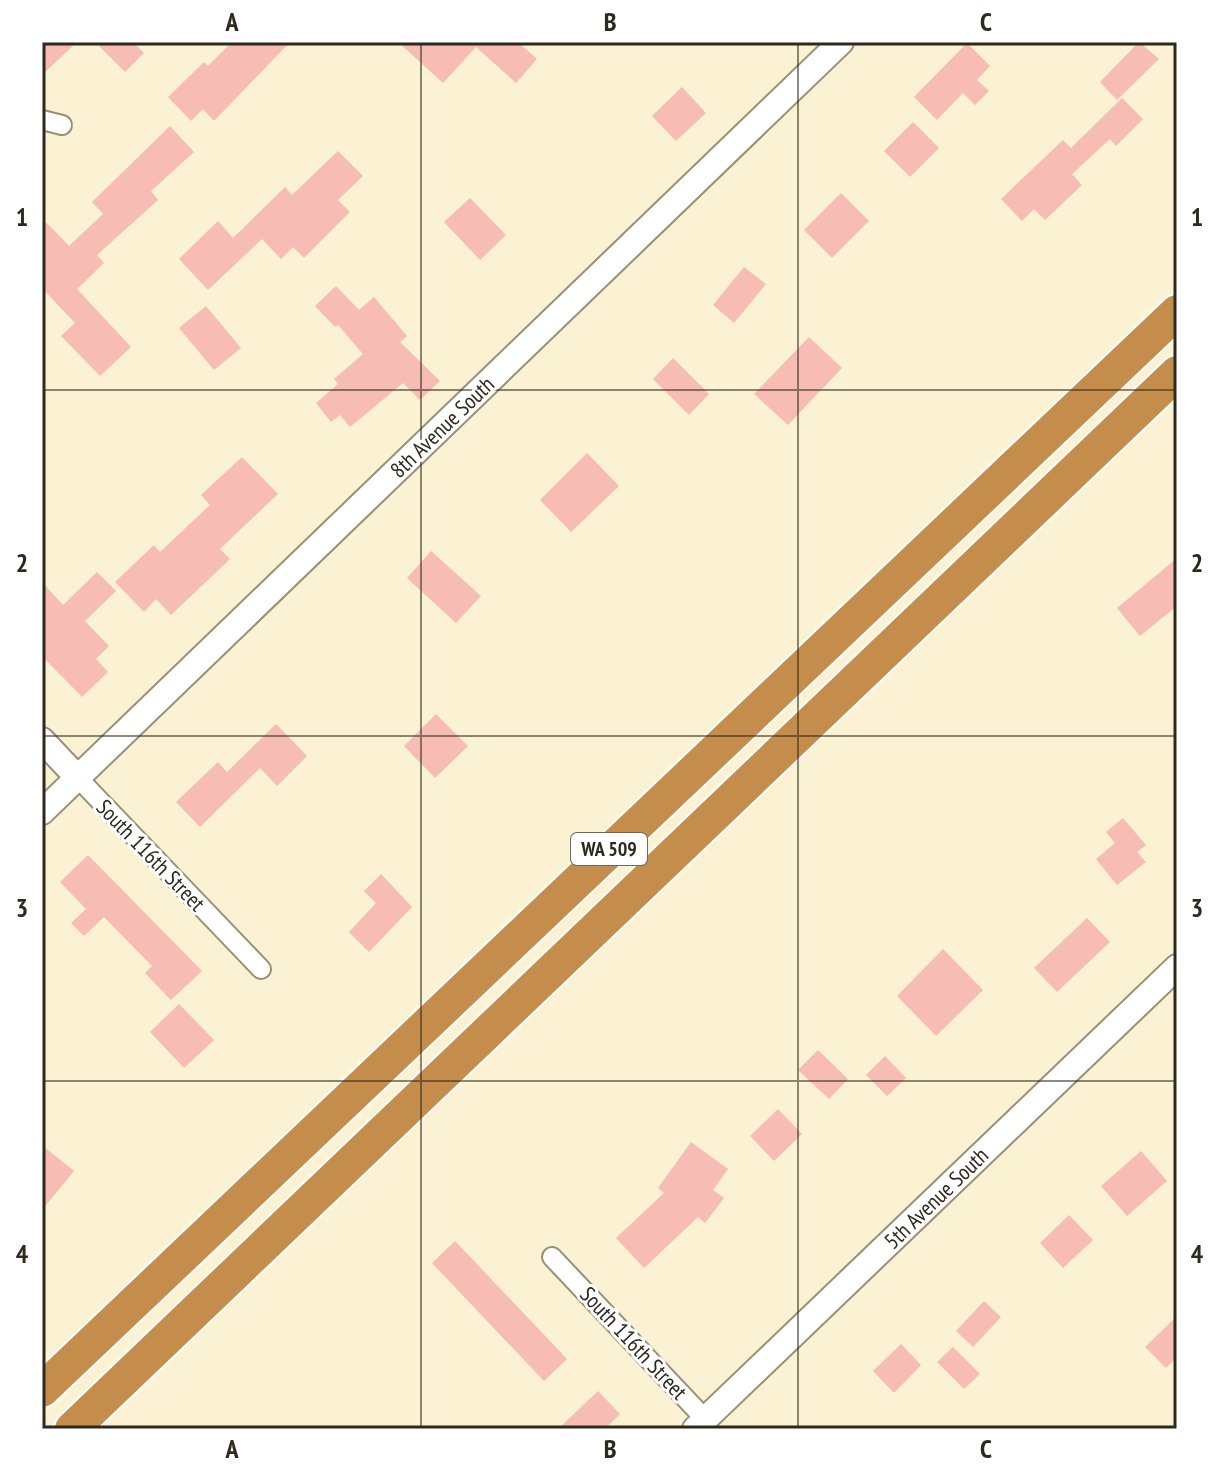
<svg xmlns="http://www.w3.org/2000/svg" width="1219" height="1471" font-family="'PT Sans Narrow',sans-serif">
	<style>
		.building { fill: #f7bdb4 }
		.lines { fill: none; stroke-linecap: round; stroke-linejoin: round }
		.minor-casing { stroke: #988f74; stroke-width: 22 }
		.tertiary-casing { stroke: #988f74; stroke-width: 28 }
		.motorway-casing { stroke: #fff; stroke-width: 38 }
		.minor { stroke: #fff; stroke-width: 18 }
		.tertiary { stroke: #fff; stroke-width: 24 }
		.motorway { stroke: #c58d4b; stroke-width: 34 }
		.grid { fill: none; stroke: #2d291e; stroke-width: 2; stroke-opacity: 0.55 }
		.labels { text-anchor: middle; dominant-baseline: central; stroke-width: 6; stroke-linejoin: round; paint-order: stroke }
		.shield { fill: #fff; stroke: #6c6962; stroke-width: 2 }
		.shield-label { font-size: 20px; font-weight: bold; fill: #2d291e }
		.street-label { font-size: 22px; fill: #2d291e; stroke: #fff }
		.neatline { fill: none; stroke: #2d291e; stroke-width: 3 }
		.grid-label { font-size: 26px; text-anchor: middle; font-weight: bold; fill: #2d291e }
	</style>
	<rect width="100%" height="100%" fill="#fbf1d3"/>
	<!-- building -->
	<g class="building">
		<polygon points="42,42 77,42 42,75"/>
		<polygon points="95,42 133,42 144,53 125,72"/>
		<polygon points="232,42 290,42 214,121 203,109 191,121 168,97 204,62 208,66"/>
		<polygon points="398,42 518,42 537,59 516,83 476,47 443,83"/>
		<polygon points="1139,42 1159,59 1117,100 1100,82"/>
		<polygon points="967,43 990,66 977,80 989,91 975,105 963,93 937,120 914,97"/>
		<polygon points="682,87 706,113 676,141 652,116"/>
		<polygon points="1122,98 1143,119 1116,146 1110,139 1072,174 1082,185 1045,220 1034,209 1022,221 1001,199 1063,140 1071,148"/>
		<polygon points="913,122 939,148 910,177 884,151"/>
		<polygon points="170,126 194,152 151,191 158,200 97,255 104,263 77,289 131,347 100,376 61,336 75,323 42,288 42,218 69,246 103,214 92,202"/>
		<polygon points="338,151 363,176 338,200 350,212 304,258 293,247 281,259 262,239 208,290 179,259 218,221 233,238 285,187 292,195"/>
		<polygon points="841,193 869,221 832,258 804,230"/>
		<polygon points="470,198 506,235 480,260 444,222"/>
		<polygon points="744,267 766,284 734,323 713,305"/>
		<polygon points="336,286 359,310 374,297 407,336 400,342 440,381 420,400 403,383 350,427 340,415 331,422 316,403 338,384 334,379 363,354 338,325 335,327 315,306"/>
		<polygon points="206,306 241,348 214,370 179,328"/>
		<polygon points="809,337 842,368 788,425 754,394"/>
		<polygon points="673,358 709,394 689,415 653,379"/>
		<polygon points="587,453 619,486 571,532 540,500"/>
		<polygon points="242,457 278,494 220,549 230,559 171,615 156,599 144,612 115,582 154,545 160,552 210,505 201,495"/>
		<polygon points="431,551 481,596 456,623 407,578"/>
		<polygon points="1177,558 1177,606 1140,636 1117,608"/>
		<polygon points="97,572 116,591 85,621 109,646 96,659 108,672 82,697 42,656 42,582 63,605"/>
		<polygon points="436,714 468,746 435,778 404,746"/>
		<polygon points="276,724 307,756 277,786 260,768 200,827 176,802 218,762 227,772"/>
		<polygon points="1123,818 1146,845 1137,852 1146,862 1117,885 1096,859 1115,843 1106,832"/>
		<polygon points="88,855 202,971 171,1000 145,973 152,966 104,917 84,936 71,923 86,909 60,882"/>
		<polygon points="381,874 412,907 369,952 349,932 376,903 364,891"/>
		<polygon points="1087,918 1110,942 1057,992 1034,968"/>
		<polygon points="943,949 983,990 936,1036 897,996"/>
		<polygon points="179,1004 214,1040 184,1068 150,1032"/>
		<polygon points="818,1050 848,1079 829,1099 798,1070"/>
		<polygon points="885,1056 906,1078 887,1096 866,1075"/>
		<polygon points="778,1109 802,1134 774,1161 750,1136"/>
		<polygon points="691,1142 728,1169 713,1190 724,1198 705,1223 698,1217 644,1268 616,1238 664,1193 658,1188"/>
		<polygon points="42,1145 74,1171 42,1210"/>
		<polygon points="1141,1151 1167,1181 1127,1216 1101,1186"/>
		<polygon points="1069,1215 1093,1240 1063,1268 1040,1243"/>
		<polygon points="455,1241 567,1359 544,1381 432,1263"/>
		<polygon points="984,1301 1001,1317 973,1347 956,1331"/>
		<polygon points="1177,1316 1177,1357 1166,1368 1145,1347"/>
		<polygon points="901,1344 921,1365 894,1393 873,1371"/>
		<polygon points="953,1347 980,1374 964,1389 937,1362"/>
		<polygon points="598,1391 620,1414 605,1429 558,1429"/>
	</g>
	<g class="lines">
		<!-- minor casing -->
		<g class="minor-casing">
			<g id="minor">
				<polyline points="42,120 62,125"/>
				<polyline points="78,778 261,969"/>
				<polyline points="552,1257 705,1419"/>
			</g>
		</g>
		<!-- tertiary casing -->
		<g class="tertiary-casing">
			<g id="tertiary">
				<polyline points="42,740 78,778"/>
				<polyline points="42,812 841,42"/>
				<polyline points="695,1429 1177,967"/>
			</g>
		</g>
		<!-- motorway casing -->
		<g class="motorway-casing">
			<g id="motorway">
				<polyline points="42,1390 1177,312"/>
				<polyline points="72,1429 1177,373"/>
			</g>
		</g>
		<!-- minor -->
		<use href="#minor" class="minor"/>
		<!-- tertiary -->
		<use href="#tertiary" class="tertiary"/>
		<!-- motorway -->
		<use href="#motorway" class="motorway"/>
	</g>
	<!-- grid -->
	<path class="grid" d="M 421,42 L 421,1429M 798,42 L 798,1429M 42,390 L 1177,390M 42,736 L 1177,736M 42,1081 L 1177,1081"/>
	<g class="labels">
		<!-- shield labels -->
		<rect class="shield" x="571" y="833" width="76" height="32" rx="6"/>
		<g class="shield-label">
			<text x="609" y="849">WA 509</text>
		</g>
		<!-- street labels -->
		<g class="street-label">
			<text transform="translate(442 427) rotate(-44)">8th Avenue South</text>
			<text transform="translate(151 855) rotate(46)">South 116th Street</text>
			<text transform="translate(936 1198) rotate(-44)">5th Avenue South</text>
			<text transform="translate(634 1343) rotate(47)">South 116th Street</text>
		</g>
	</g>
	<!-- border -->
	<rect width="1219" height="1471" fill="none" stroke="#ffffff" stroke-width="88"/>
	<rect x="44" y="44" width="1131" height="1383" class="neatline"/>
	<g class="grid-label">
		<text x="232" y="31">A</text>
		<text x="610" y="31">B</text>
		<text x="986" y="31">C</text>
		<text x="22" y="226">1</text>
		<text x="1197" y="226">1</text>
		<text x="22" y="572">2</text>
		<text x="1197" y="572">2</text>
		<text x="22" y="917">3</text>
		<text x="1197" y="917">3</text>
		<text x="22" y="1263">4</text>
		<text x="1197" y="1263">4</text>
		<text x="232" y="1458">A</text>
		<text x="610" y="1458">B</text>
		<text x="986" y="1458">C</text>
	</g>
</svg>
